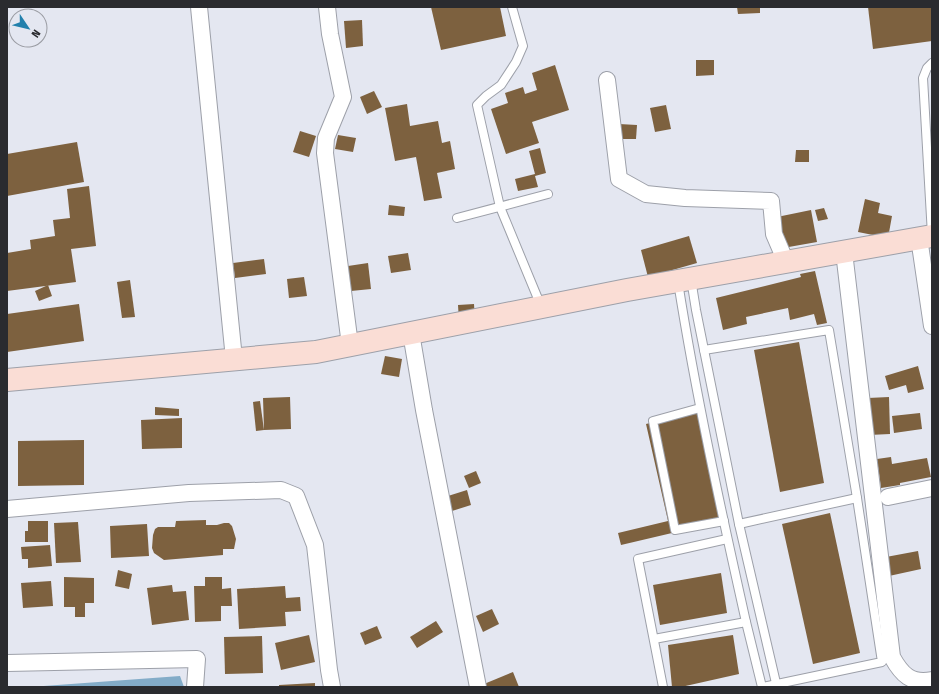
<svg xmlns="http://www.w3.org/2000/svg" width="939" height="694" font-family="'Fira Sans Condensed',sans-serif">
	<style>
		.water { fill: #83acc8 }
		.building { fill: #7d613f }
		.lines { fill: none; stroke-linecap: round; stroke-linejoin: round }
		.lane-casing { stroke: #9da0a9; stroke-width: 10 }
		.street-casing { stroke: #9da0a9; stroke-width: 18 }
		.secondary-casing { stroke: #9da0a9; stroke-width: 24 }
		.lane { stroke: #fff; stroke-width: 8 }
		.street { stroke: #fff; stroke-width: 16 }
		.secondary { stroke: #faddd5; stroke-width: 22 }
	</style>
	<rect width="100%" height="100%" fill="#e4e7f1"/>
	<!-- water -->
	<polygon class="water" points="180,676 184,687 30,687"/>
	<!-- building -->
	<g class="building">
		<polygon points="431,7 500,7 506,36 441,50"/>
		<polygon points="737,7 760,7 760,13 738,14"/>
		<polygon points="868,7 932,7 932,41 873,49"/>
		<polygon points="362,20 363,46 346,48 344,21"/>
		<polygon points="696,60 714,60 714,75 696,76"/>
		<polygon points="555,65 569,110 532,122 539,143 506,154 491,109 508,103 505,93 523,87 525,94 537,90 532,73"/>
		<polygon points="374,91 382,107 367,114 360,97"/>
		<polygon points="407,104 410,126 438,121 442,143 450,141 455,169 437,173 442,198 424,201 416,157 395,161 385,108"/>
		<polygon points="666,105 671,129 655,132 650,108"/>
		<polygon points="619,124 637,125 636,139 618,139"/>
		<polygon points="300,131 316,136 309,157 293,152"/>
		<polygon points="338,135 356,138 353,152 335,149"/>
		<polygon points="77,142 84,182 7,196 7,154"/>
		<polygon points="540,148 546,173 535,176 538,187 518,191 515,179 535,174 529,151"/>
		<polygon points="796,150 809,150 809,162 795,162"/>
		<polygon points="89,186 96,246 71,249 76,282 7,291 7,253 31,249 30,240 55,236 53,220 70,218 67,189"/>
		<polygon points="865,199 880,203 878,213 892,216 888,238 858,232"/>
		<polygon points="389,205 405,207 404,216 388,215"/>
		<polygon points="824,208 828,219 818,221 815,210"/>
		<polygon points="811,210 817,242 783,248 777,217"/>
		<polygon points="689,236 697,263 648,277 641,250"/>
		<polygon points="408,253 411,270 391,273 388,256"/>
		<polygon points="264,259 266,274 235,278 233,263"/>
		<polygon points="368,263 371,289 351,291 348,266"/>
		<polygon points="815,271 827,323 817,325 814,314 790,320 788,308 746,317 747,324 723,330 716,298 801,277 800,274"/>
		<polygon points="304,277 307,296 289,298 287,279"/>
		<polygon points="130,280 135,317 122,318 117,282"/>
		<polygon points="48,285 52,296 39,301 35,291"/>
		<polygon points="79,304 84,341 7,352 7,314"/>
		<polygon points="474,304 475,320 459,321 458,305"/>
		<polygon points="799,342 824,483 780,492 754,350"/>
		<polygon points="385,356 402,359 399,377 381,374"/>
		<polygon points="918,366 924,389 908,393 906,385 889,390 885,376"/>
		<polygon points="290,397 291,429 264,430 263,398"/>
		<polygon points="889,397 890,434 869,435 868,398"/>
		<polygon points="260,401 264,430 256,431 253,402"/>
		<polygon points="155,407 179,409 179,416 155,415"/>
		<polygon points="698,411 723,521 621,545 618,533 668,521 646,424"/>
		<polygon points="920,413 922,429 894,433 892,416"/>
		<polygon points="182,418 182,448 142,449 141,420"/>
		<polygon points="84,440 84,485 18,486 18,441"/>
		<polygon points="891,457 892,464 927,458 931,477 900,483 900,485 881,488 877,459"/>
		<polygon points="476,471 481,483 469,488 464,476"/>
		<polygon points="467,490 471,505 452,511 448,496"/>
		<polygon points="830,513 860,653 813,664 782,524"/>
		<polygon points="206,520 206,525 217,525 224,523 229,523 232,526 236,539 234,549 223,549 223,555 164,560 154,553 152,548 153,535 155,529 158,527 175,527 176,521"/>
		<polygon points="28,521 48,521 48,542 25,542 25,531 28,531"/>
		<polygon points="78,522 81,562 56,563 54,523"/>
		<polygon points="147,524 149,556 111,558 110,526"/>
		<polygon points="50,545 52,566 28,568 28,559 22,559 21,547"/>
		<polygon points="918,551 921,569 889,576 886,557"/>
		<polygon points="118,570 132,574 129,589 115,586"/>
		<polygon points="721,573 727,613 660,625 653,585"/>
		<polygon points="64,577 94,578 94,603 85,603 85,617 75,617 75,607 64,607"/>
		<polygon points="205,577 222,577 222,589 231,588 232,606 221,606 221,621 195,622 194,586 205,586"/>
		<polygon points="51,581 53,606 23,608 21,583"/>
		<polygon points="172,585 173,592 186,591 189,620 152,625 147,588"/>
		<polygon points="285,586 286,598 300,597 301,611 285,612 286,626 239,629 237,589"/>
		<polygon points="492,609 499,624 483,632 476,616"/>
		<polygon points="436,621 443,632 417,648 410,637"/>
		<polygon points="377,626 382,638 365,645 360,633"/>
		<polygon points="309,635 315,662 281,670 275,643"/>
		<polygon points="733,635 739,674 681,687 672,687 668,645"/>
		<polygon points="262,636 263,673 225,674 224,637"/>
		<polygon points="513,672 519,687 485,687 484,684"/>
		<polygon points="315,683 315,687 279,687 279,685"/>
	</g>
	<g class="lines">
		<!-- lane casing -->
		<g class="lane-casing">
			<g id="lane">
				<polyline points="512,7 523,46 516,62 501,85 486,96 477,105 500,207 541,306"/>
				<polyline points="932,63 927,68 923,78 932,235"/>
				<polyline points="457,218 548,194"/>
				<polyline points="691,279 696,310 739,524 776,683"/>
				<path d="M 678,282 C 696,396 721,510 746,622"/>
				<polyline points="704,350 829,330 857,498 882,662 763,687"/>
				<polyline points="700,408 653,421 675,530 724,521"/>
				<polyline points="739,524 857,498"/>
				<polyline points="654,639 746,622 762,687"/>
				<polyline points="663,687 638,559 727,539"/>
			</g>
		</g>
		<!-- street casing -->
		<g class="street-casing">
			<g id="street">
				<polyline points="199,7 234,359"/>
				<polyline points="327,7 330,34 343,97 326,138 325,153 350,345"/>
				<polyline points="607,80 619,179 646,194 685,198 771,201 774,234 786,262"/>
				<polyline points="919,238 932,326"/>
				<path d="M 844,252 L 892,657 C 902,675 911,684 932,680"/>
				<polyline points="411,333 424,410 478,687"/>
				<polyline points="888,497 932,488"/>
				<polyline points="7,509 189,493 281,490 296,496 315,545 329,670 332,687"/>
				<polyline points="7,663 197,659 195,687"/>
			</g>
		</g>
		<!-- secondary casing -->
		<g class="secondary-casing">
			<polyline id="secondary" points="7,380 316,352 627,290 932,236"/>
		</g>
		<!-- lane -->
		<use href="#lane" class="lane"/>
		<!-- street -->
		<use href="#street" class="street"/>
		<!-- secondary -->
		<use href="#secondary" class="secondary"/>
	</g>
	<!-- border -->
	<rect width="939" height="694" fill="none" stroke="#2a2b2f" stroke-width="16"/>
	<!-- north arrow -->
	<g transform="translate(28 28) rotate(125)"><circle r="19" fill="#e4e7f1" stroke="#9a9ca3"/>
	<path d="M0-3L7 15L0 10L-7 15Z" fill="#2280ac"/>
	<text y="-6" font-size="11" font-weight="bold" text-anchor="middle" fill="#2a2b2f">N</text>
	</g>
</svg>
